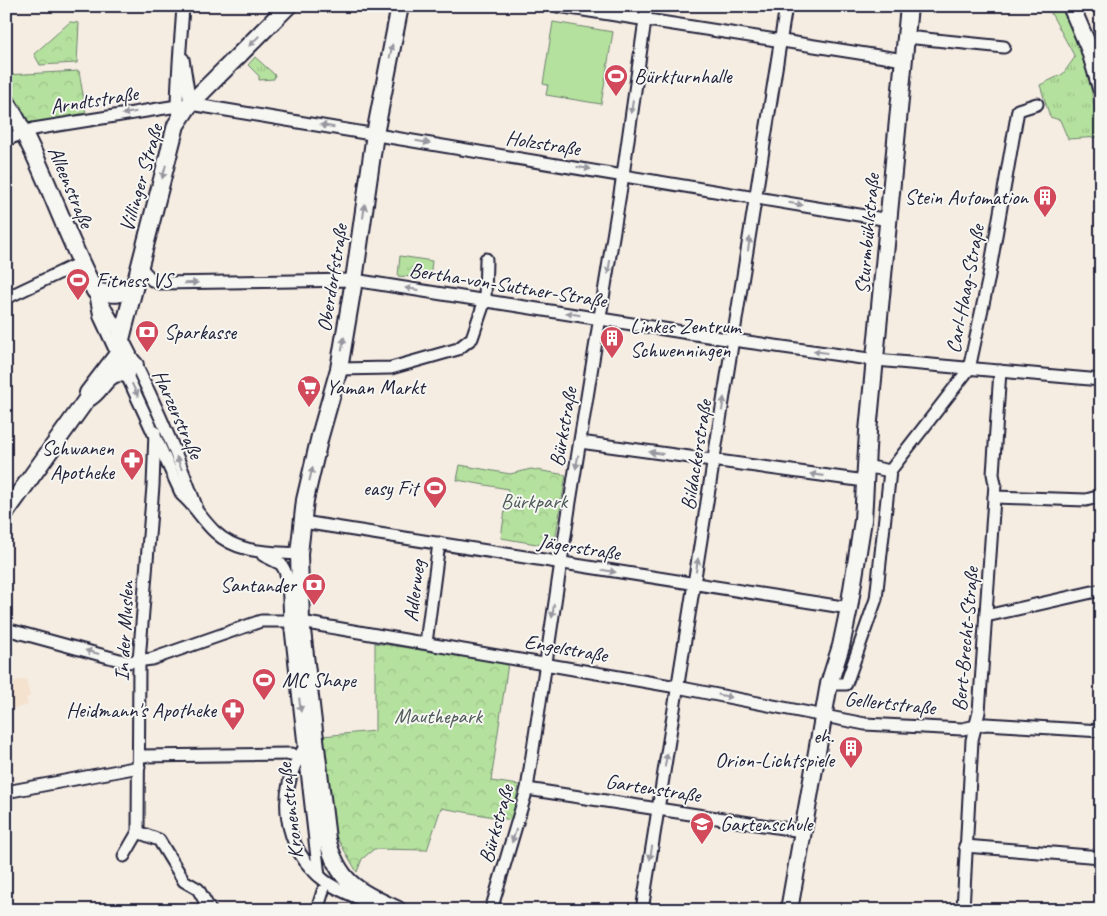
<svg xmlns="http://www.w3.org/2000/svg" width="1107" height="916" font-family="Caveat,sans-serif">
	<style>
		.built { fill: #f4e1ce }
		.grass { fill: url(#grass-tufts); stroke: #6c826c }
		.forest { fill: url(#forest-crowns); stroke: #6c826c }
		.pitch { fill: #b5e19e; stroke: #6c826c }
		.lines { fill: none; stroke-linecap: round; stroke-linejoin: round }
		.street-casing { stroke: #22223b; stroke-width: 15 }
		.secondary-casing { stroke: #22223b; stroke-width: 20 }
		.street { stroke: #f6f6f2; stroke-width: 11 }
		.secondary { stroke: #f6f6f2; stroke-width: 16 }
		.oneway { fill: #9797a0 }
		.labels { text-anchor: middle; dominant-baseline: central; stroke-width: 4; stroke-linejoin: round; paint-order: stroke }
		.poi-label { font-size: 21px; fill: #22223b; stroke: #f6f6f2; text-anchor: start }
		.street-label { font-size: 21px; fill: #22223b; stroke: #f6f6f2 }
		.park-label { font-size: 21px; fill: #4e5b59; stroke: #f6f6f2 }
	</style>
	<defs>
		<pattern id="grass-tufts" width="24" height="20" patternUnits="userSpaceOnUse" patternTransform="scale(1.25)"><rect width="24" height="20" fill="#b5e19e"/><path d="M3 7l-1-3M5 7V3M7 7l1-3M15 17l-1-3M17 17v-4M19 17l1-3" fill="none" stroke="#9bc189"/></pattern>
		<pattern id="forest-crowns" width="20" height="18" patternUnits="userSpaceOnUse" patternTransform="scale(1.25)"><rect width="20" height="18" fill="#b5e19e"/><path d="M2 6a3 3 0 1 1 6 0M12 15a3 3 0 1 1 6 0" fill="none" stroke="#9bc189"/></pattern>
	</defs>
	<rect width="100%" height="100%" fill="#f5ece2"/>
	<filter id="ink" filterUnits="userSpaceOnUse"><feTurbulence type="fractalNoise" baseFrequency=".02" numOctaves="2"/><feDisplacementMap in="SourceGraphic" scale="10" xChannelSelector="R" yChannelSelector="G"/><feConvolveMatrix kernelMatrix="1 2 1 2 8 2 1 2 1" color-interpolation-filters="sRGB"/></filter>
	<g filter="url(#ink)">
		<!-- built -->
		<polygon class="built" points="26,679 30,697 26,697 28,705 11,709 6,714 6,683"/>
		<!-- grass -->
		<g class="grass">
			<polygon points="1047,6 1060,6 1084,52 1100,137 1068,139 1060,120 1050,117 1040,85 1063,74 1075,57"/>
			<polygon points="255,57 275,75 274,79 259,80 259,76 248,65"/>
			<polygon points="400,256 432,261 430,278 398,276"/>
		</g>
		<!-- forest -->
		<g class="forest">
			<polygon points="70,22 79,23 77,63 40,65 34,54"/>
			<polygon points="79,71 86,113 28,125 6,92 6,75"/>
			<polygon points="460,465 510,474 531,469 566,475 554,547 501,538 508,489 457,480"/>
			<polygon points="375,643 508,663 491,781 519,785 512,820 441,808 427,850 374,849 362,859 357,872 333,831 322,736 375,731"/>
		</g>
		<!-- pitch -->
		<polygon class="pitch" points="553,22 613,32 601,104 546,95 548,85 543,84"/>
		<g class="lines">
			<!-- street casing -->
			<g class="street-casing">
				<g id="street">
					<polyline points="558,6 904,60"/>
					<polyline points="906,37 1004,47"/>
					<polyline points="183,59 190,104"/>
					<path d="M 177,111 C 177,76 181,41 183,6"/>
					<polyline points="6,140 33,129 190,104 889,220"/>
					<polyline points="139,266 152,280 159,283 354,280 733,340 876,360 1101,380"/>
					<path d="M 95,291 L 100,317 L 182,495 C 195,506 203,521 215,532 C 238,554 270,552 299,554"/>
					<polyline points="6,298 80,263"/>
					<path d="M 100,299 C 139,364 170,435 196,506"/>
					<polyline points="339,369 391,368 458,349 472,338 485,300 486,259"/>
					<polyline points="155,432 153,486 139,661 138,832 159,840 184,881 198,889 210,910"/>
					<polyline points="580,442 865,481"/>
					<polyline points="890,471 969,369 988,281 1018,110 1037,104"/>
					<polyline points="994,497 1086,500 1101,496"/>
					<polyline points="303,522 849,608"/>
					<polyline points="263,555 281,564 284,569 288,579 290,621 319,876"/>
					<polyline points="986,616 1101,590"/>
					<polyline points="301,622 677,687 865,724 962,729 986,724 1101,731"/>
					<polyline points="6,629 127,662 152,659 261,621 290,621"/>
					<polyline points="426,643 439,543"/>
					<polyline points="829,684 846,684 876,599 890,471 866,466"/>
					<path d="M 305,747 C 275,791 282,848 325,881 C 337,890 353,895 366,902"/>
					<polyline points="139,756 292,754"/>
					<polyline points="527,789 802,831"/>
					<polyline points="6,792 139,767"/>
					<polyline points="965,846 1101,857"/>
					<polyline points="124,856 138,832"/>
					<polyline points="317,910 323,891"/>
					<polyline points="491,910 527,789 570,502 623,175 647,6"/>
					<polyline points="642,910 786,6"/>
					<polyline points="963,910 972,740 979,712 995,484 993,474 1000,371"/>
				</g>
			</g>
			<!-- secondary casing -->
			<g class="secondary-casing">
				<g id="secondary">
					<polyline points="1071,6 1089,48 1101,88"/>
					<path d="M 6,101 C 43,161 62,229 95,291 C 111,294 123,298 134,283"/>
					<polyline points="117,355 129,359 135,365"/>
					<polyline points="87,399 88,393 117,355 176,125 190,104 288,6"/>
					<path d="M 6,512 L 87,399 C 103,392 105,369 126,374"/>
					<path d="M 398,910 C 358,891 339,884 327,839 L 301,622 L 299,554 L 305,500 L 320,436 L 339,369 L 354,280 L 375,134 L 400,6"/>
					<polyline points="789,910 829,684 841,646 849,608 863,520 868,431 909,6"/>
				</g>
			</g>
			<!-- street -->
			<use href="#street" class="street"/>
			<!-- secondary -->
			<use href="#secondary" class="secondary"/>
		</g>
		<!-- one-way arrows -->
		<defs><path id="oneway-solid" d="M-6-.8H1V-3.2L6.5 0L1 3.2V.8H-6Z" transform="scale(1.25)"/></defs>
		<g class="oneway">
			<use href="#oneway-solid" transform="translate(254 41) rotate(135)"/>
			<use href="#oneway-solid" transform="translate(391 51) rotate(-79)"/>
			<use href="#oneway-solid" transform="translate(632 107) rotate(98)"/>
			<use href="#oneway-solid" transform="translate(129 113) rotate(171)"/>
			<use href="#oneway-solid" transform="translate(327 126) rotate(-170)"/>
			<use href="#oneway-solid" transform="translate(423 142) rotate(9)"/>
			<use href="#oneway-solid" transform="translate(584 168) rotate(9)"/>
			<use href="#oneway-solid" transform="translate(164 172) rotate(105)"/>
			<use href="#oneway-solid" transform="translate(796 204) rotate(10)"/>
			<use href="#oneway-solid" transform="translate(364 211) rotate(-82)"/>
			<use href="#oneway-solid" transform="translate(749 244) rotate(-81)"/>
			<use href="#oneway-solid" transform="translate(609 267) rotate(99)"/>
			<use href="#oneway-solid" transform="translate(191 283) rotate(-1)"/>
			<use href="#oneway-solid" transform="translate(412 289) rotate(-171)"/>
			<use href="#oneway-solid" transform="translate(573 314) rotate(-171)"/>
			<use href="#oneway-solid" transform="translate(343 344) rotate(-80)"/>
			<use href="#oneway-solid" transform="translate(820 352) rotate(-172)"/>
			<use href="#oneway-solid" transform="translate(135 390) rotate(65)"/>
			<use href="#oneway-solid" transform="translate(723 404) rotate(-81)"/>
			<use href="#oneway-solid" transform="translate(656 453) rotate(-172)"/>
			<use href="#oneway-solid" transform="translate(577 462) rotate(100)"/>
			<use href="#oneway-solid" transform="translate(179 463) rotate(-113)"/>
			<use href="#oneway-solid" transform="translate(311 474) rotate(-77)"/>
			<use href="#oneway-solid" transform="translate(817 475) rotate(-172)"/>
			<use href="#oneway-solid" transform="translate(697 565) rotate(-81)"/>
			<use href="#oneway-solid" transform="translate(609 571) rotate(10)"/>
			<use href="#oneway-solid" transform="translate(553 611) rotate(99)"/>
			<use href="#oneway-solid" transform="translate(92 652) rotate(-165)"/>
			<use href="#oneway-solid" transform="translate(725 696) rotate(11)"/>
			<use href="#oneway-solid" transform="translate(300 705) rotate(83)"/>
			<use href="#oneway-solid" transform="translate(666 760) rotate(-81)"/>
			<use href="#oneway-solid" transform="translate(514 836) rotate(107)"/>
			<use href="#oneway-solid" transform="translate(651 853) rotate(99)"/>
		</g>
	</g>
	<!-- icons -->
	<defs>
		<g id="stadium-pin" transform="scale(1.25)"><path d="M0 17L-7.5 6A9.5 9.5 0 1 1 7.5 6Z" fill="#d1495b" stroke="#f6f6f2"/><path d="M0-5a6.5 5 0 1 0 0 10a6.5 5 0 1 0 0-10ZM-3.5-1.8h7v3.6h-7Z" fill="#fff"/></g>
		<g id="building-pin" transform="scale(1.25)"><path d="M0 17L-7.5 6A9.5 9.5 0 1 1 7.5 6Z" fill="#d1495b" stroke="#f6f6f2"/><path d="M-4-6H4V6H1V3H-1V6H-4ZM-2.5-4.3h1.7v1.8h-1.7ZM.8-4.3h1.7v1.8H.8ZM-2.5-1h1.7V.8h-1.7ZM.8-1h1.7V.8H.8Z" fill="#fff"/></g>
		<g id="bank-pin" transform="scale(1.25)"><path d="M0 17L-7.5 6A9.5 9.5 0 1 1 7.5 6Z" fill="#d1495b" stroke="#f6f6f2"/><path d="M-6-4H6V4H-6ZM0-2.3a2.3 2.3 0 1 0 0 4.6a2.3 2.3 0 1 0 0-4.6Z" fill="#fff"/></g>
		<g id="supermarket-pin" transform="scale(1.25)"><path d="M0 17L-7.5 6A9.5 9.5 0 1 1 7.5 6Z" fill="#d1495b" stroke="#f6f6f2"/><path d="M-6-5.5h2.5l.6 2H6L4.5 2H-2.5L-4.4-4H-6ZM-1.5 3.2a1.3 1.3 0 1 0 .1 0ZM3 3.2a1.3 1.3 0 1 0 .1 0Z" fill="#fff"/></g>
		<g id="pharmacy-pin" transform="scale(1.25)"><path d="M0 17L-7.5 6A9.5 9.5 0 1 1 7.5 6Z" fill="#d1495b" stroke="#f6f6f2"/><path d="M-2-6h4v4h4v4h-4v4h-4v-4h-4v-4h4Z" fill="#fff"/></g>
		<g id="school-pin" transform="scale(1.25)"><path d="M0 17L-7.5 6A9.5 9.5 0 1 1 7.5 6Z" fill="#d1495b" stroke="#f6f6f2"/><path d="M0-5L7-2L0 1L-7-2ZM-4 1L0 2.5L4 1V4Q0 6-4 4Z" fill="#fff"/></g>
	</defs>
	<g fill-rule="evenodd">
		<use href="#stadium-pin" x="616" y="76"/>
		<use href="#building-pin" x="1045" y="197"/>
		<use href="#stadium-pin" x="78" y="280"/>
		<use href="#bank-pin" x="147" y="332"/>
		<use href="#building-pin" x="612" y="338"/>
		<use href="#supermarket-pin" x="309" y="387"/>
		<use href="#pharmacy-pin" x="132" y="460"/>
		<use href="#stadium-pin" x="435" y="488"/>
		<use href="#bank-pin" x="314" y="585"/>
		<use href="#stadium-pin" x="264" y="680"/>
		<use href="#pharmacy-pin" x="233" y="710"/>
		<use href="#building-pin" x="851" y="748"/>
		<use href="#school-pin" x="702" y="824"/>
	</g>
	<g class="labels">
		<!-- poi labels -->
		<g class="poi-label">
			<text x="634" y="76">Bürkturnhalle</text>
			<text x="1028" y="197" text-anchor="end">Stein Automation</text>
			<text x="96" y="280">Fitness VS</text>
			<text x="630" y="326">Linkes Zentrum<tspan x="630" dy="24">Schwenningen</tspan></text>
			<text x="164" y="332">Sparkasse</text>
			<text x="326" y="387">Yaman Markt</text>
			<text x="114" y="448" text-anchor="end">Schwanen<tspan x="114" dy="24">Apotheke</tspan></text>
			<text x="418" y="488" text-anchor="end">easy Fit</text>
			<text x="296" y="585" text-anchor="end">Santander</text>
			<text x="282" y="680">MC Shape</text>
			<text x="216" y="710" text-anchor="end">Heidmann's Apotheke</text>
			<text x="834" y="736" text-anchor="end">eh.<tspan x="834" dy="24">Orion-Lichtspiele</tspan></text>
			<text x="720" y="824">Gartenschule</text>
		</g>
		<!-- street labels -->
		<g class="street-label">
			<text transform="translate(94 100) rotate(-9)">Arndtstraße</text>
			<text transform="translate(543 143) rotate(9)">Holzstraße</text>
			<text transform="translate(141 178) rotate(-74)">Villinger Straße</text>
			<text transform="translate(71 187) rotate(67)">Alleenstraße</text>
			<text transform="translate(867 234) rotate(-85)">Sturmbühlstraße</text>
			<text transform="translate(332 278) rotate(-81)">Oberdorfstraße</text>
			<text transform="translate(508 285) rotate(9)">Bertha-von-Suttner-Straße</text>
			<text transform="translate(965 289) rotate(-79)">Carl-Haag-Straße</text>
			<text transform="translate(178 414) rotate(66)">Harzerstraße</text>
			<text transform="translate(563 427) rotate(-80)">Bürkstraße</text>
			<text transform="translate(696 455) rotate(-81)">Bildackerstraße</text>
			<text transform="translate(579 547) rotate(9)">Jägerstraße</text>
			<text transform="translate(414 591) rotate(-83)">Adlerweg</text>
			<text transform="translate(124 631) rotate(-87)">In der Muslen</text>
			<text transform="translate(965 639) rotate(-85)">Bert-Brecht-Straße</text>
			<text transform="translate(566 648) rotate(10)">Engelstraße</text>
			<text transform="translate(890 703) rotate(6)">Gellertstraße</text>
			<text transform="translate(653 788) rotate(9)">Gartenstraße</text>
			<text transform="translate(290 811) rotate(-97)">Kronenstraße</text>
			<text transform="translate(496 824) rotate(-74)">Bürkstraße</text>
		</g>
		<!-- park labels -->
		<g class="park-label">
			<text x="534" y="501">Bürkpark</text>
			<text x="438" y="716">Mauthepark</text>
		</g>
	</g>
	<!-- margin -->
	<rect width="1107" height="916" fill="none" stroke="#f6f6f2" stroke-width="25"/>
	<rect x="12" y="12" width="1082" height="891" fill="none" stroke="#22223b" stroke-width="2" filter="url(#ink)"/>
</svg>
